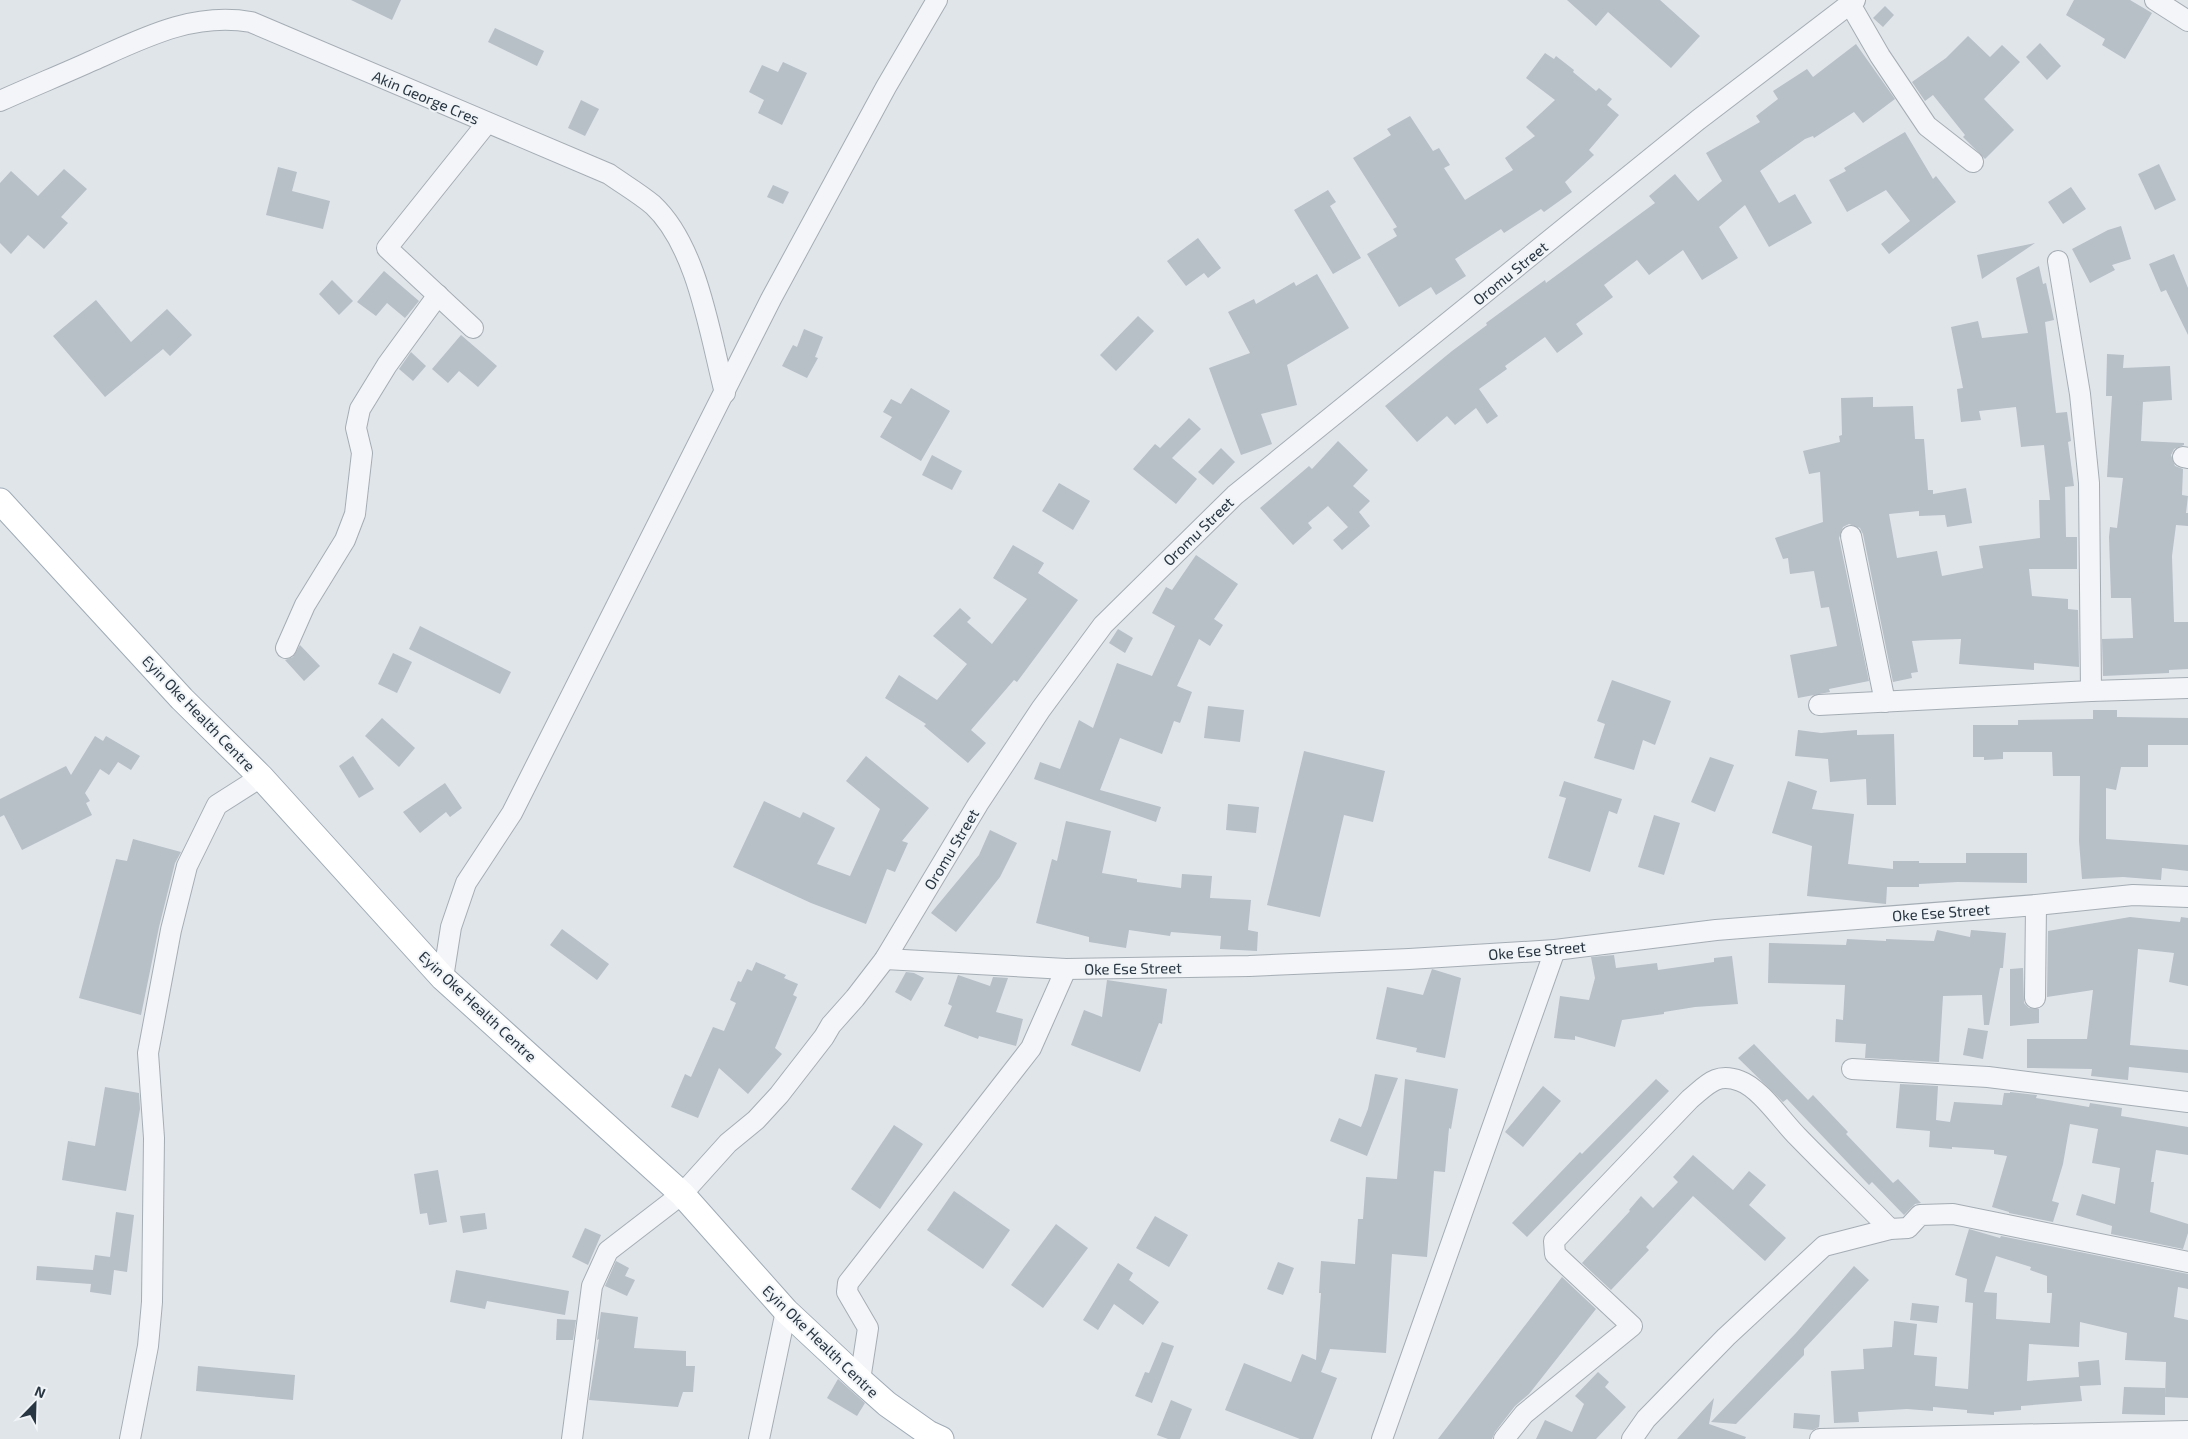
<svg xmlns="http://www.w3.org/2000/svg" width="2188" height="1439" font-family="'Exo 2',sans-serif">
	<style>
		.building { fill: #b7bfc7; fill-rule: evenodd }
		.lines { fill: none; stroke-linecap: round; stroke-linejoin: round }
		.minor-casing { stroke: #a5adb4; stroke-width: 22 }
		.major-casing { stroke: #9fabb6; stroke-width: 27 }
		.minor { stroke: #f3f5f8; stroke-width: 20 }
		.major { stroke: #fff; stroke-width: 25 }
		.labels { text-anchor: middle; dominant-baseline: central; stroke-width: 4; stroke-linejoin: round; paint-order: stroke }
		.street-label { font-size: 15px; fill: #283542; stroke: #f0f4f7 }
	</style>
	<rect width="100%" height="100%" fill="#e0e5ea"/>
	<!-- building -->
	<g class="building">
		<polygon points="351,0 401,0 392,20"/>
		<polygon points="1567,0 1660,0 1700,36 1671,68 1608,12 1596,26"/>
		<polygon points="2074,0 2130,0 2152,13 2125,59 2102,45 2105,39 2066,15"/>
		<polygon points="1885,6 1894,15 1883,27 1873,18"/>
		<polygon points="495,28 544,51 537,66 488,42"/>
		<polygon points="1968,36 1990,57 2002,45 2020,62 1984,99 2014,130 1985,159 1963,137 1965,135 1933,95 1925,101 1912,82 1946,58"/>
		<polygon points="2040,43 2061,66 2047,80 2026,57"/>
		<polygon points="1856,44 1895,99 1863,123 1854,112 1814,138 1813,136 1805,139 1760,171 1779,203 1795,194 1812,223 1769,247 1745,205 1719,227 1738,258 1702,280 1683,250 1649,275 1637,260 1604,285 1613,297 1576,324 1583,334 1557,353 1545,337 1505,366 1507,369 1479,389 1498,416 1487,424 1476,408 1455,425 1447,416 1417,442 1385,406 1452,351 1487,325 1486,323 1545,280 1546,283 1655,203 1649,196 1675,174 1698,201 1722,181 1706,153 1760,122 1756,116 1778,99 1773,91 1807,69 1813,77"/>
		<polygon points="1545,53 1554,59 1556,56 1574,70 1573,72 1596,91 1599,88 1612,99 1607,105 1619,115 1589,150 1594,155 1565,182 1572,192 1544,212 1541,209 1504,233 1501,229 1455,259 1466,276 1436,295 1431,287 1399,307 1367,254 1397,236 1393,229 1397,227 1353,158 1391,135 1387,129 1410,116 1433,151 1439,148 1450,165 1444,168 1465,200 1513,170 1505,158 1535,136 1526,127 1555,100 1526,78"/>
		<polygon points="783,62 807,73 782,125 758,113 764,100 749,92 762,65 778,72"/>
		<polygon points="581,100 599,109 585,136 568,128"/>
		<polygon points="1905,132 1933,179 1936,176 1956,202 1889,254 1881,244 1910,221 1886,190 1847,212 1829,180 1846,171 1844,168"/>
		<polygon points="2159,164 2176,200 2155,210 2138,174"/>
		<polygon points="278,167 297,172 292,191 330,201 323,229 266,215"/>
		<polygon points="64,169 87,189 61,217 68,223 44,249 28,235 11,254 0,243 0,183 11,171 38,196"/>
		<polygon points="773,185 789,192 783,204 767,197"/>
		<polygon points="2071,187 2086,209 2063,224 2048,202"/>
		<polygon points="1328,190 1336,202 1330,206 1361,258 1333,274 1294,210"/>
		<polygon points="2121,226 2131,259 2112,265 2115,270 2090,283 2072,249 2108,230"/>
		<polygon points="1198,238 1221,268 1208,278 1204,273 1186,286 1167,261"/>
		<polygon points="2035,243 1982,279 1977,255"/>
		<polygon points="2174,254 2188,288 2188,335 2166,290 2161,292 2149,264"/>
		<polygon points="2039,266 2043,284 2046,283 2054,320 2045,322 2056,413 2067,412 2071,441 2068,442 2074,486 2065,487 2066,537 2077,537 2077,569 2029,569 2032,596 2068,599 2068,609 2078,610 2079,667 2034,663 2034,670 1959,664 1961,639 1928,640 1912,641 1918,672 1911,673 1912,678 1893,682 1863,534 1860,528 1849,524 1843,527 1839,538 1869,681 1829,689 1830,692 1798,698 1790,655 1837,646 1829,607 1821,608 1814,571 1790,574 1788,558 1783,559 1775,538 1823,522 1820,472 1809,474 1803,451 1840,442 1839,436 1842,435 1841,398 1873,397 1873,407 1913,406 1915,439 1924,439 1928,490 1933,490 1933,494 1966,488 1972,523 1947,527 1945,515 1919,516 1919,511 1889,514 1897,558 1937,551 1942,576 1983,568 1979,546 2040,538 2039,500 2050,500 2044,445 2021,447 2016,407 1979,411 1981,420 1961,422 1957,389 1963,388 1951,327 1978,321 1982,338 2028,333 2016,278"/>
		<polygon points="384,271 419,301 405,318 387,303 376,316 357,302"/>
		<polygon points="1317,274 1349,328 1287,365 1297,405 1261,414 1272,444 1241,455 1209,368 1250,353 1228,312 1254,299 1256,304 1294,282 1296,286"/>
		<polygon points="332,280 353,301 339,315 319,294"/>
		<polygon points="96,300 131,342 167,309 192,335 170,356 163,349 105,397 53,336"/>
		<polygon points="1138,316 1154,331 1116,371 1100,355"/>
		<polygon points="804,329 823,337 815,357 818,358 807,378 782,366 793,345 797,347"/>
		<polygon points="461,335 497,366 478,387 459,371 448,383 432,369"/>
		<polygon points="411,352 426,366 413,381 399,369"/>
		<polygon points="2107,354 2124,355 2123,368 2170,366 2172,400 2143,402 2141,441 2184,443 2184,445 2174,449 2171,455 2175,466 2183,469 2182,495 2188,496 2186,513 2188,513 2188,526 2176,525 2172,556 2174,622 2188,622 2188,669 2169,670 2169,673 2103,676 2102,639 2133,638 2131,598 2111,598 2109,537 2110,527 2117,528 2123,478 2107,477 2112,396 2106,396"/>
		<polygon points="911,388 950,411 921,461 880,437 892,417 883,412 891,399 901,404"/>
		<polygon points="1189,418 1201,429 1172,458 1197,479 1176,504 1133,469 1155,444 1160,448"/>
		<polygon points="1338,441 1368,470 1353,486 1370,501 1359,512 1370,526 1342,550 1333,540 1348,527 1328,506 1308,523 1312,528 1293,545 1260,508 1309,466 1312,469"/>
		<polygon points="1221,448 1235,462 1213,485 1198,472"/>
		<polygon points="932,455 962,471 952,490 922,475"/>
		<polygon points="1059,483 1090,501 1073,530 1042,511"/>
		<polygon points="1013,545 1044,563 1038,573 1078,600 1017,682 1014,680 971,730 986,743 968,763 924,726 926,724 885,698 899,675 937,700 967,664 933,636 960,608 971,618 967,622 992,644 1027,599 993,578"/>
		<polygon points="1196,555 1238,584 1214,619 1223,625 1210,646 1199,639 1177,686 1192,692 1180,723 1174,721 1162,754 1120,738 1100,790 1161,807 1156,822 1034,779 1040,762 1060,769 1079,720 1093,728 1117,663 1152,676 1175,626 1152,613 1166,587 1172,590"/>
		<polygon points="420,626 511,672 500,694 409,649"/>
		<polygon points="1118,629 1133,638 1125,653 1109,643"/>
		<polygon points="300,645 320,666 304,681 285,660 293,657"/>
		<polygon points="393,653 412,662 397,693 378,684"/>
		<polygon points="1612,680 1671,701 1655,745 1643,740 1634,770 1594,758 1605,724 1597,721"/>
		<polygon points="1208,706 1244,710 1240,742 1204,738"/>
		<polygon points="2093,710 2117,710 2117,717 2188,718 2188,745 2148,745 2148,767 2121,767 2116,790 2106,788 2106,839 2188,845 2188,871 2162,868 2161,880 2123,877 2082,879 2079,841 2080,776 2053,776 2052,752 2003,752 2003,759 1984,760 1984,757 1973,757 1973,725 2018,725 2018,720 2093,719"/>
		<polygon points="382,718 415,748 399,767 365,736"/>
		<polygon points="1798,730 1821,733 1857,730 1857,735 1894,734 1896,805 1867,805 1866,779 1830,782 1828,759 1795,756"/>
		<polygon points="95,736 103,741 106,736 140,756 131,770 118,762 109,775 100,769 85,793 90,801 86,803 92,815 22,850 4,815 0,817 0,799 66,766 71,775"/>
		<polygon points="1304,751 1385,771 1373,822 1344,815 1320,917 1267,905"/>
		<polygon points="353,756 374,789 359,798 339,766"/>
		<polygon points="866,756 929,808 902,841 908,843 895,872 887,869 866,924 811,903 733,867 764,801 800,818 803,812 835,828 817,864 850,876 880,809 846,781"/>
		<polygon points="1710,757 1734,765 1715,812 1691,802"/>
		<polygon points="1564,781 1622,799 1617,814 1609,811 1590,872 1548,858 1566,798 1559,796"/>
		<polygon points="1788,781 1817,791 1812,809 1854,814 1848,864 1893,869 1893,861 1919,861 1919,863 1966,863 1966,853 2027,853 2027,883 1958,882 1919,884 1919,887 1887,887 1886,904 1807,896 1812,846 1772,833"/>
		<polygon points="445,783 462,808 450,817 446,812 420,833 403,812"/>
		<polygon points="1228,804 1259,807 1256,833 1226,830"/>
		<polygon points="1654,815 1680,823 1664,875 1638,867"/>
		<polygon points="1066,821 1111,831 1102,873 1137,879 1137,882 1181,888 1182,874 1212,876 1210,898 1251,900 1248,930 1258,932 1257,951 1220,949 1221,936 1171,932 1170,936 1129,930 1126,948 1089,942 1089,937 1036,923 1052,859 1057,861"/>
		<polygon points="990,830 1017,843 1000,877 956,932 931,913 979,855"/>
		<polygon points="133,839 181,852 175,863 159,927 141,1015 79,998 116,859 127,861"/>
		<polygon points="2130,917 2180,922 2181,917 2188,918 2188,986 2169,982 2174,953 2138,949 2130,1045 2188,1050 2188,1073 2129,1067 2128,1080 2091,1076 2092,1069 2027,1068 2027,1039 2087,1039 2093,990 2047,997 2048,931"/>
		<polygon points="562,929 609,964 597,980 550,945"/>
		<polygon points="1937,930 1970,937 1971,930 2006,933 2003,968 2000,968 1989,1025 1984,1025 1982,995 1943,996 1939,1062 1865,1058 1866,1044 1835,1042 1836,1019 1843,1020 1845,985 1768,983 1769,943 1846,945 1847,939 1886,941 1886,939 1934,941"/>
		<polygon points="1614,955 1616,968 1657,963 1658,970 1714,962 1714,958 1732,956 1738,1004 1695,1007 1664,1012 1664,1014 1622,1020 1615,1047 1575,1036 1575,1040 1554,1038 1560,996 1589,1000 1595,978 1591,957"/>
		<polygon points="756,962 786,975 784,978 798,984 793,995 797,997 775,1048 782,1054 748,1094 719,1068 698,1118 671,1107 685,1074 691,1077 713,1027 724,1031 736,1003 730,1000 738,981 741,982 747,969 752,971"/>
		<polygon points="2023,968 2024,1003 2029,1008 2039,1009 2039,1023 2010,1026 2010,969"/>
		<polygon points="1432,969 1461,978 1445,1058 1416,1052 1417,1048 1376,1039 1387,987 1423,995"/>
		<polygon points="906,972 914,973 924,978 911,1001 895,992"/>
		<polygon points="958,975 990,986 993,977 1008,978 996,1012 1023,1019 1016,1046 979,1036 978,1039 944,1026 952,1006 948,1004"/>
		<polygon points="1107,980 1167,989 1162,1024 1159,1023 1140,1072 1071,1045 1084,1010 1102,1017"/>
		<polygon points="1968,1028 1988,1031 1983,1059 1963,1055"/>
		<polygon points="1754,1044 1808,1100 1813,1095 1848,1132 1846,1134 1893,1183 1898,1179 1921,1203 1915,1204 1904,1215 1872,1182 1869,1185 1787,1099 1783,1102 1738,1058"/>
		<polygon points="1375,1074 1398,1078 1367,1156 1330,1141 1339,1118 1361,1127 1368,1109"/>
		<polygon points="1405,1079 1458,1089 1451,1129 1449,1128 1445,1172 1434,1171 1427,1257 1392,1254 1386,1353 1330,1349 1321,1372 1337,1378 1313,1439 1300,1439 1225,1410 1244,1363 1291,1382 1302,1354 1316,1360 1321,1293 1319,1293 1321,1261 1355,1264 1358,1219 1363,1219 1366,1177 1397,1179"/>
		<polygon points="1656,1079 1669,1091 1527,1237 1512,1223 1580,1152 1582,1154"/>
		<polygon points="1900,1084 1938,1086 1936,1120 1950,1122 1954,1102 2002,1105 2004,1093 2010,1093 2010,1092 2037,1095 2036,1098 2089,1107 2090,1103 2122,1108 2121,1116 2188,1127 2188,1155 2156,1150 2151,1182 2154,1182 2150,1212 2188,1224 2188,1233 2183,1249 2111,1234 2112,1226 2076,1215 2082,1194 2115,1204 2120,1168 2092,1163 2098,1129 2070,1124 2063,1164 2052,1201 2059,1203 2053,1222 2009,1213 2009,1212 1992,1207 2007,1156 1994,1154 1994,1150 1952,1147 1952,1149 1929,1147 1930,1131 1896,1128"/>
		<polygon points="1543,1086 1561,1101 1523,1147 1505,1132"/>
		<polygon points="105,1087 139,1093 140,1109 126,1191 62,1180 68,1141 95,1146"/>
		<polygon points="894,1125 923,1144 880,1209 851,1189"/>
		<polygon points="1693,1155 1733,1190 1749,1171 1766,1185 1749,1205 1786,1238 1765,1261 1693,1196 1646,1247 1649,1250 1611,1290 1582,1263 1630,1211 1629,1210 1641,1196 1653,1208 1678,1182 1673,1177"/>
		<polygon points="438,1170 447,1222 429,1225 427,1213 420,1214 414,1174"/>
		<polygon points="954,1191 1010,1230 983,1269 927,1230"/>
		<polygon points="116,1212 134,1215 127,1272 114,1270 111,1295 90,1292 91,1284 36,1280 37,1266 93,1270 95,1255 110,1257"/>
		<polygon points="485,1213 487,1229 463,1233 460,1216"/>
		<polygon points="1155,1216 1188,1235 1169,1267 1136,1248"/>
		<polygon points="1056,1224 1088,1248 1043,1308 1011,1285"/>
		<polygon points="585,1228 601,1235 588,1265 572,1257"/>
		<path d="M 1969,1229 L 2000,1238 L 2001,1236 L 2188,1274 L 2188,1289 L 2178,1287 L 2174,1317 L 2188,1320 L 2188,1398 L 2165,1397 L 2166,1362 L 2125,1360 L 2127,1333 L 2080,1322 L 2079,1347 L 2029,1344 L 2027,1381 L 2079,1377 L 2078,1362 L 2099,1360 L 2101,1385 L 2080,1386 L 2082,1401 L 2021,1406 L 2021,1410 L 1994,1412 L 1994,1415 L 1967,1413 L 1967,1410 L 1933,1407 L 1933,1411 L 1907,1409 L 1858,1412 L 1859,1422 L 1834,1423 L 1831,1371 L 1864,1369 L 1863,1349 L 1892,1347 L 1894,1321 L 1917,1324 L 1914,1355 L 1937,1357 L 1935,1386 L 1968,1389 L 1973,1303 L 1965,1302 L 1967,1279 L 1955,1275 ZM 1996,1256 L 2031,1267 L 2030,1270 L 2047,1276 L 2047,1293 L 2052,1293 L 2050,1323 L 1996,1319 L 1997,1293 L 1984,1292 Z"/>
		<polygon points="616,1261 629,1268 625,1276 635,1280 627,1296 605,1286"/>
		<polygon points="1278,1262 1294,1268 1283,1295 1267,1289"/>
		<polygon points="1118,1263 1133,1273 1129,1280 1159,1302 1143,1325 1114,1304 1098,1330 1083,1320"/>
		<polygon points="1854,1266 1869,1280 1804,1349 1804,1355 1736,1424 1711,1422 1796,1333"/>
		<polygon points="456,1270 569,1291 565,1315 487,1301 485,1309 450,1302"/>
		<polygon points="1562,1277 1596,1309 1529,1394 1515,1406 1495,1432 1492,1439 1438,1439"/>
		<polygon points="1912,1303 1939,1306 1937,1323 1910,1320"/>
		<polygon points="601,1312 638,1317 634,1348 686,1351 686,1366 695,1366 693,1392 683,1392 678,1407 589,1400 599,1339 597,1340"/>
		<polygon points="557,1319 576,1320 573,1340 556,1340"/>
		<polygon points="1162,1342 1174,1346 1152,1403 1135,1396 1145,1372 1149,1373"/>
		<polygon points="198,1366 295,1375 293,1400 196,1391"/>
		<polygon points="1598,1372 1609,1382 1605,1387 1626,1407 1596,1439 1536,1439 1545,1420 1572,1432 1584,1404 1575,1396"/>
		<polygon points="838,1379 865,1403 857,1416 827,1398"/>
		<polygon points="2124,1387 2165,1388 2165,1415 2122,1414"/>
		<polygon points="1714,1398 1709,1424 1746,1437 1745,1439 1677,1439"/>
		<polygon points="1171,1400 1192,1409 1180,1439 1168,1439 1157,1435"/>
		<polygon points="1794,1413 1820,1415 1819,1427 1813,1430 1793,1428"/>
	</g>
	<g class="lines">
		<!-- minor casing -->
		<g class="minor-casing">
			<g id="minor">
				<polyline points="2155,0 2188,21"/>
				<polyline points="1850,4 1880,56 1927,126 1973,162"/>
				<path d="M 0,101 C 31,87 63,74 94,60 C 145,37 194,12 251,22 L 609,174 C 623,184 640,194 653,205 C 698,247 710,336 725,393"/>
				<polyline points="2058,261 2080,394 2089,483 2091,691"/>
				<polyline points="473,328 387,248 487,123"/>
				<polyline points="2183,457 2188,458"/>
				<polyline points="1851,536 1885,702"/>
				<polyline points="286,648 305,605 345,540 355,514 362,453 356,428 360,409 387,365 438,295"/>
				<polyline points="1819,705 2091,691 2188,688"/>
				<polyline points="885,959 1066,969 1249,966 1409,959 1555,950 1716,930 2036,905 2133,895 2188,897"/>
				<polyline points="443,978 451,927 466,883 512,813 771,299 886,87 937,0"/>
				<polyline points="2035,998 2036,905"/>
				<polyline points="1852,1069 1988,1077 2188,1102"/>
				<polyline points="860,1380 868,1328 847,1292 848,1283 1031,1048 1066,969"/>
				<polyline points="130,1439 148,1346 152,1302 154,1138 148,1053 171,930 187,866 217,805 261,777"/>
				<polyline points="572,1439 592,1286 608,1251 682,1194 728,1143 756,1120 779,1095 824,1037 831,1025 855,998 885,959 978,804 1041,709 1103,625 1235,495 1698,120 1855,0"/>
				<polyline points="759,1439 786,1311"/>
				<polyline points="1382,1439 1555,950"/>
				<path d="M 1504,1439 L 1524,1414 L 1632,1326 L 1555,1254 L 1554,1241 L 1690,1099 C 1707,1085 1716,1072 1740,1081 C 1760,1088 1782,1121 1798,1137 C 1828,1168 1860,1198 1890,1229"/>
				<polyline points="1632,1439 1646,1419 1726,1337 1824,1246 1890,1229 1908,1228 1920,1215 1953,1214 2188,1262"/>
				<polyline points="1820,1439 2188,1431"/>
			</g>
		</g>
		<!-- major casing -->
		<g class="major-casing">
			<polyline id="major" points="0,501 182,699 261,777 443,978 682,1194 786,1311 860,1380 887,1404 928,1433 941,1439"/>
		</g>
		<!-- minor -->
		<use href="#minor" class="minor"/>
		<!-- major -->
		<use href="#major" class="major"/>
	</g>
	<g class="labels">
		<!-- street labels -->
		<g class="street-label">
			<text transform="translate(426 97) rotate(23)">Akin George Cres</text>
			<text transform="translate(1510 273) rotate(-39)">Oromu Street</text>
			<text transform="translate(1198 531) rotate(-44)">Oromu Street</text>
			<text transform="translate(199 713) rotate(46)">Eyin Oke Health Centre</text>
			<text transform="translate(951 849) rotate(-59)">Oromu Street</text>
			<text transform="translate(1941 912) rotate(-4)">Oke Ese Street</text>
			<text transform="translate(1537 950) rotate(-5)">Oke Ese Street</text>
			<text transform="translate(1133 968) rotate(-1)">Oke Ese Street</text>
			<text transform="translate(478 1006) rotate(43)">Eyin Oke Health Centre</text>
			<text transform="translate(821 1341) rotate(44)">Eyin Oke Health Centre</text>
		</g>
	</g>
	<!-- north arrow -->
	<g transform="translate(35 1404) rotate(23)" stroke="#f0f4f7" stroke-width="4" paint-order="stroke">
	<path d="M0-4L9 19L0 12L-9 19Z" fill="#283542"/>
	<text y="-8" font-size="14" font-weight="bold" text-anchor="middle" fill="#283542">N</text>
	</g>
</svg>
